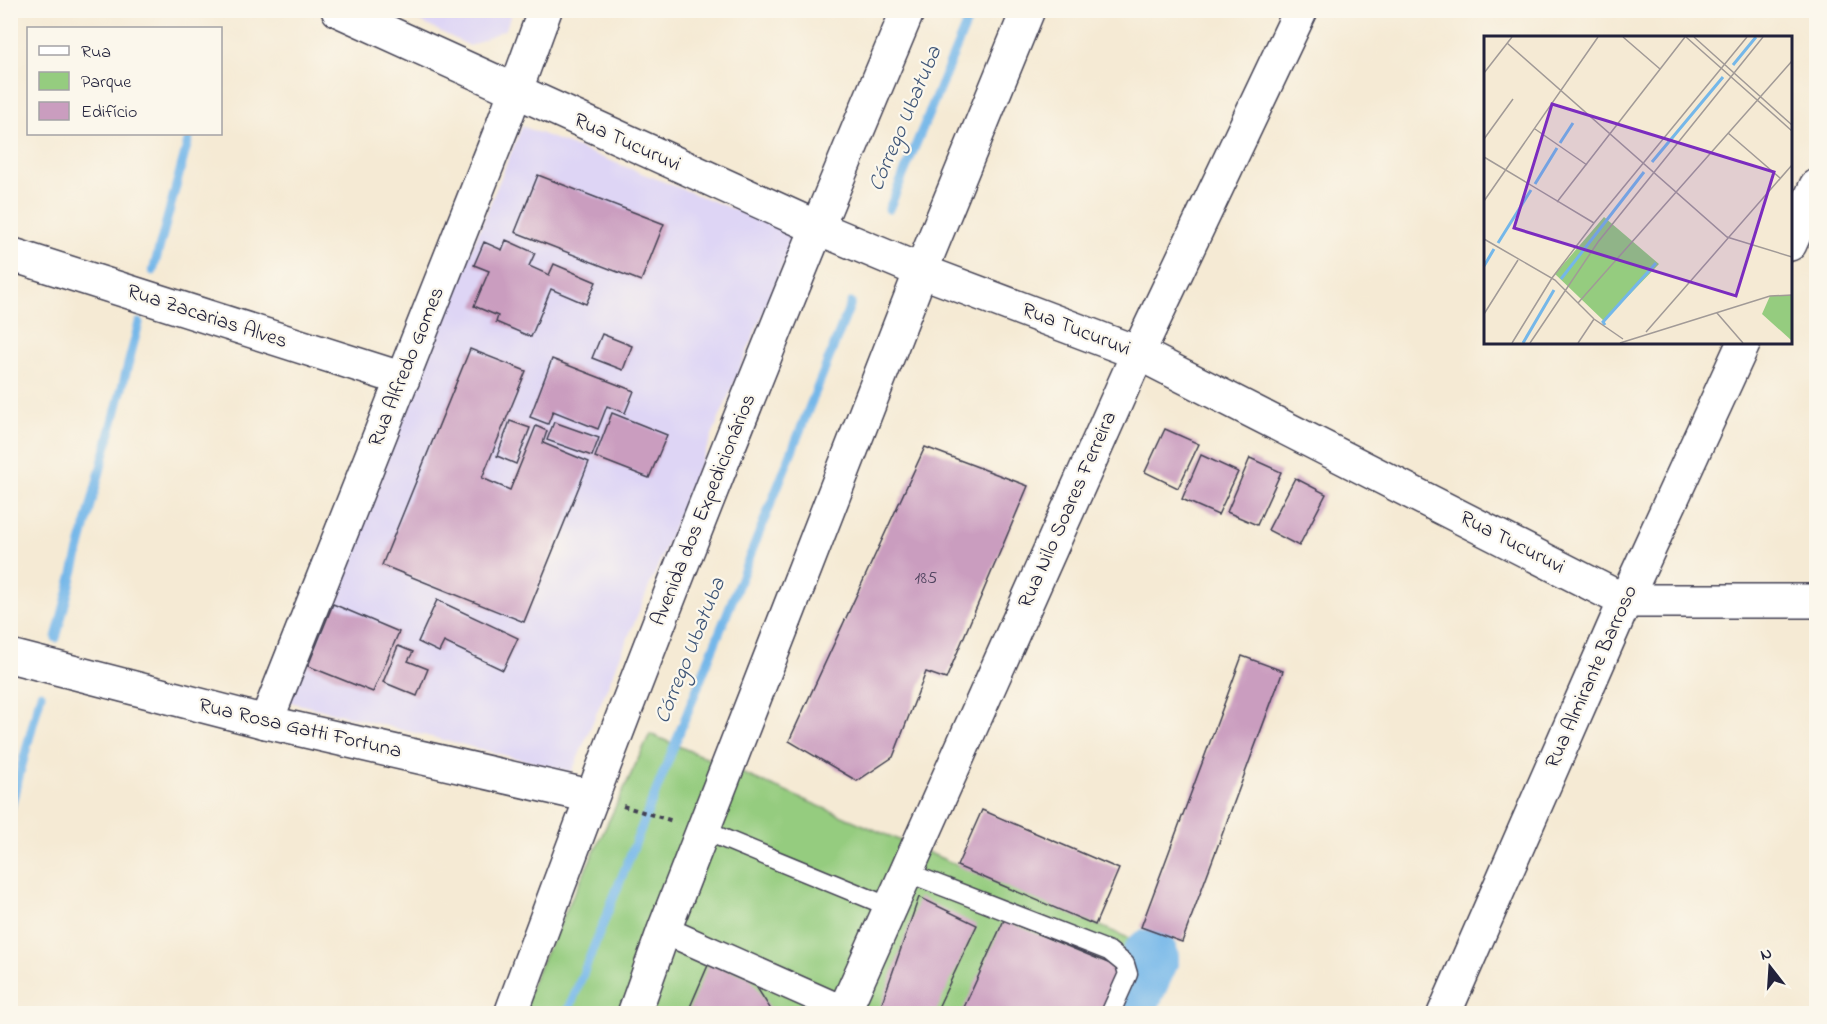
<svg xmlns="http://www.w3.org/2000/svg" width="1827" height="1024" font-family="'Indie Flower',sans-serif">
	<style>
		.built { fill: #ded5f5 }
		.green { fill: #95cc7f; stroke: #5c775d; stroke-width: 1.5 }
		.lines { fill: none; stroke-linecap: round; stroke-linejoin: round }
		.stream { stroke: #74b7e9; stroke-width: 9 }
		.river { stroke: #74b7e9; stroke-width: 58 }
		.building { fill: #ca9dbf }
		.service-casing { stroke: #424052; stroke-width: 21 }
		.pedestrian-casing { stroke: #424052; stroke-width: 30 }
		.minor-casing { stroke: #424052; stroke-width: 36 }
		.path { stroke: #424052; stroke-width: 4; stroke-dasharray: 4.5 4.5; stroke-linecap: butt }
		.service { stroke: #fff; stroke-width: 18 }
		.pedestrian { stroke: #fff; stroke-width: 27 }
		.minor { stroke: #fff; stroke-width: 33 }
		.labels { text-anchor: middle; dominant-baseline: central; stroke-width: 4.5; stroke-linejoin: round; paint-order: stroke }
		.number-label { font-size: 18px; fill: #4c415c }
		.street-label { font-size: 21px; fill: #22223b; stroke: #fbf7ec }
		.water-label { font-size: 22px; font-style: italic; fill: #3f5678; stroke: #fbf7ec }
		.inset-river { fill: none; stroke: #74b7e9; stroke-width: 3 }
		.inset-road { fill: none; stroke: #a19a97; stroke-width: 1.5 }
		.view { fill: #7b2cbf; fill-opacity: 0.15; stroke: #7b2cbf; stroke-width: 3 }
		.inset-edge { fill: none; stroke: #22223b; stroke-width: 3 }
	</style>
	<rect width="100%" height="100%" fill="#fbf7ec"/>
	<filter id="ink" filterUnits="userSpaceOnUse"><feTurbulence type="fractalNoise" baseFrequency=".0167" numOctaves="2"/><feDisplacementMap in="SourceGraphic" scale="12" xChannelSelector="R" yChannelSelector="G"/><feConvolveMatrix kernelMatrix="1 2 1 2 8 2 1 2 1" color-interpolation-filters="sRGB"/></filter>
	<filter id="wash" filterUnits="userSpaceOnUse"><feTurbulence type="fractalNoise" baseFrequency=".008" numOctaves="4" result="noise"/><feDisplacementMap in="SourceGraphic" scale="24" xChannelSelector="R" yChannelSelector="G"/><feGaussianBlur stdDeviation="1.35" result="paint"/><feColorMatrix in="noise" values="0 0 0 0 0 0 0 0 0 0 0 0 0 0 0 0 0 1.4 0 .05"/><feComposite in="paint" operator="in"/></filter>
	<g filter="url(#wash)">
		<rect width="100%" height="100%" fill="#f5ead4"/>
		<!-- built -->
		<g class="built">
			<polygon points="398,11 512,11 506,29 470,46"/>
			<polygon points="522,126 796,234 572,772 286,701"/>
		</g>
		<!-- green -->
		<polygon class="green" points="650,734 1173,957 1144,1013 520,1014 535,976"/>
		<g class="lines">
			<!-- stream -->
			<g class="stream">
				<polyline points="889,209 972,10"/>
				<polyline points="153,271 190,134"/>
				<polyline points="56,638 139,323"/>
				<polyline points="10,810 41,694"/>
				<polyline points="567,1014 851,303"/>
			</g>
			<!-- river -->
			<polyline class="river" points="1124,1014 1150,958"/>
		</g>
		<g id="blocks">
			<!-- building -->
			<g class="building">
				<polygon points="538,175 664,224 641,281 515,232"/>
				<polygon points="506,240 535,253 529,266 549,275 554,264 596,282 586,304 551,289 531,337 496,322 498,316 474,306 489,271 474,265 484,242 502,250"/>
				<polygon points="602,334 632,346 623,370 592,358"/>
				<polygon points="470,349 526,371 482,478 510,490 536,426 547,431 543,443 589,462 524,622 382,565"/>
				<polygon points="552,359 634,391 625,413 607,406 598,429 553,411 548,424 530,417"/>
				<polygon points="612,413 667,435 649,478 595,457"/>
				<polygon points="510,421 530,428 516,464 497,456"/>
				<polygon points="554,422 599,438 592,456 547,440"/>
				<polygon points="1165,429 1199,444 1178,488 1145,472"/>
				<polygon points="925,447 1028,486 946,679 926,672 893,757 857,781 789,741"/>
				<polygon points="1201,455 1238,472 1218,515 1182,499"/>
				<polygon points="1250,458 1281,472 1257,525 1227,512"/>
				<polygon points="1295,478 1326,494 1299,546 1268,530"/>
				<polygon points="437,600 518,638 503,670 444,642 439,652 418,642"/>
				<polygon points="333,604 399,632 373,692 308,666"/>
				<polygon points="398,646 413,652 408,661 428,669 417,696 383,682"/>
				<polygon points="1242,656 1283,671 1182,942 1141,927"/>
				<polygon points="982,810 1119,869 1095,925 957,866"/>
				<polygon points="919,897 977,925 935,1014 878,1014"/>
				<polygon points="1004,920 1125,970 1105,1014 961,1014"/>
				<polygon points="709,963 750,977 770,1008 768,1014 687,1014"/>
			</g>
		</g>
	</g>
	<g filter="url(#ink)">
		<use href="#blocks" fill-opacity="0" stroke="#424052" stroke-width="1.5"/>
		<g class="lines">
			<!-- service casing -->
			<g class="service-casing">
				<g id="service">
					<polyline points="703,830 890,907"/>
					<polyline points="906,872 1109,951 1125,964 1128,974 1110,1014"/>
				</g>
			</g>
			<!-- pedestrian casing -->
			<g class="pedestrian-casing">
				<polyline id="pedestrian" points="664,930 844,1010"/>
			</g>
			<!-- minor casing -->
			<g class="minor-casing">
				<g id="minor">
					<polyline points="338,10 816,227 921,271 1138,353 1625,601 1816,601"/>
					<polyline points="1790,244 1816,186"/>
					<polyline points="10,254 403,379"/>
					<polyline points="10,656 266,722 590,796"/>
					<polyline points="266,722 503,125 545,10"/>
					<path d="M 511,1014 C 635,676 768,342 908,10"/>
					<polyline points="634,1014 664,930 921,271 1028,10"/>
					<polyline points="843,1014 1138,353 1301,10"/>
					<polyline points="1444,1014 1625,601 1744,342"/>
				</g>
			</g>
			<!-- path -->
			<polyline class="path" points="623,806 673,821"/>
			<!-- service -->
			<use href="#service" class="service"/>
			<!-- pedestrian -->
			<use href="#pedestrian" class="pedestrian"/>
			<!-- minor -->
			<use href="#minor" class="minor"/>
		</g>
	</g>
	<g class="labels">
		<!-- number labels -->
		<g class="number-label">
			<text x="926" y="579">185</text>
		</g>
		<!-- street labels -->
		<g class="street-label">
			<text transform="translate(627 143) rotate(24)">Rua Tucuruvi</text>
			<text transform="translate(207 317) rotate(18)">Rua Zacarias Alves</text>
			<text transform="translate(1076 330) rotate(21)">Rua Tucuruvi</text>
			<text transform="translate(407 367) rotate(-68)">Rua Alfredo Gomes</text>
			<text transform="translate(704 510) rotate(-68)">Avenida dos Expedicionários</text>
			<text transform="translate(1068 510) rotate(-66)">Rua Nilo Soares Ferreira</text>
			<text transform="translate(1512 543) rotate(27)">Rua Tucuruvi</text>
			<text transform="translate(1592 677) rotate(-66)">Rua Almirante Barroso</text>
			<text transform="translate(300 729) rotate(13)">Rua Rosa Gatti Fortuna</text>
		</g>
		<!-- water labels -->
		<g class="water-label">
			<text transform="translate(906 119) rotate(-67)">Córrego Ubatuba</text>
			<text transform="translate(691 651) rotate(-68)">Córrego Ubatuba</text>
		</g>
	</g>
	<!-- overview -->
	<g transform="translate(1484 36)">
		<rect width="308" height="308" fill="#f5ead4"/>
		<path d="M 120,181 L 175,228 L 120,285 L 71,238 ZM 307,259 L 307,304 L 278,278 L 286,260 Z" fill="#95cc7f"/>
		<path class="inset-river" d="M 249,29 L 272,1M 76,107 L 89,87M 168,126 L 239,41M 51,148 L 73,112M 14,207 L 47,154M 0,230 L 10,213M 77,243 L 160,136M 121,289 L 119,286 L 172,227M 39,307 L 70,254"/>
		<path class="inset-road" d="M 139,1 L 176,33M 202,1 L 308,95M 210,1 L 308,89M 23,7 L 243,201 L 308,221M 0,37 L 28,1M 51,93 L 103,129M 244,97 L 296,142M 0,103 L 29,63M 0,121 L 110,187M 0,165 L 114,1M 73,166 L 201,1M 0,203 L 71,244 L 110,283 L 139,303M 94,267 L 308,25M 233,277 L 259,307M 0,278 L 34,224M 162,296 L 308,129M 28,307 L 68,242 L 110,187 L 263,1M 46,307 L 114,206 L 279,1M 94,307 L 110,283M 136,307 L 286,260 L 308,259"/>
		<path class="view" d="M 68,68 L 290,136 L 252,260 L 30,192 Z"/>
		<rect width="308" height="308" class="inset-edge"/>
	</g>
	<!-- margin -->
	<rect width="1827" height="1024" fill="none" stroke="#fbf7ec" stroke-width="36"/>
	<!-- legend -->
	<rect x="27" y="27" width="195" height="108" fill="#fbf7ec" stroke="#a4a2a5" stroke-width="1.5"/>
	<rect x="39" y="46" width="30" height="9" fill="#ffffff" stroke="#a4a2a5" stroke-width="1.5"/>
	<text x="81" y="57" font-size="18" fill="#22223b">Rua</text>
	<rect x="39" y="72" width="30" height="18" fill="#95cc7f" stroke="#a4a2a5" stroke-width="1.5"/>
	<text x="81" y="87" font-size="18" fill="#22223b">Parque</text>
	<rect x="39" y="102" width="30" height="18" fill="#ca9dbf" stroke="#a4a2a5" stroke-width="1.5"/>
	<text x="81" y="117" font-size="18" fill="#22223b">Edifício</text>
	<!-- north arrow -->
	<g transform="translate(1770 967) rotate(343)" stroke="#fbf7ec" stroke-width="4.5" paint-order="stroke">
	<path d="M0-4.5L10 22L0 15L-10 22Z" fill="#22223b"/>
	<text y="-9" font-size="16" font-weight="bold" text-anchor="middle" fill="#22223b">N</text>
	</g>
</svg>
